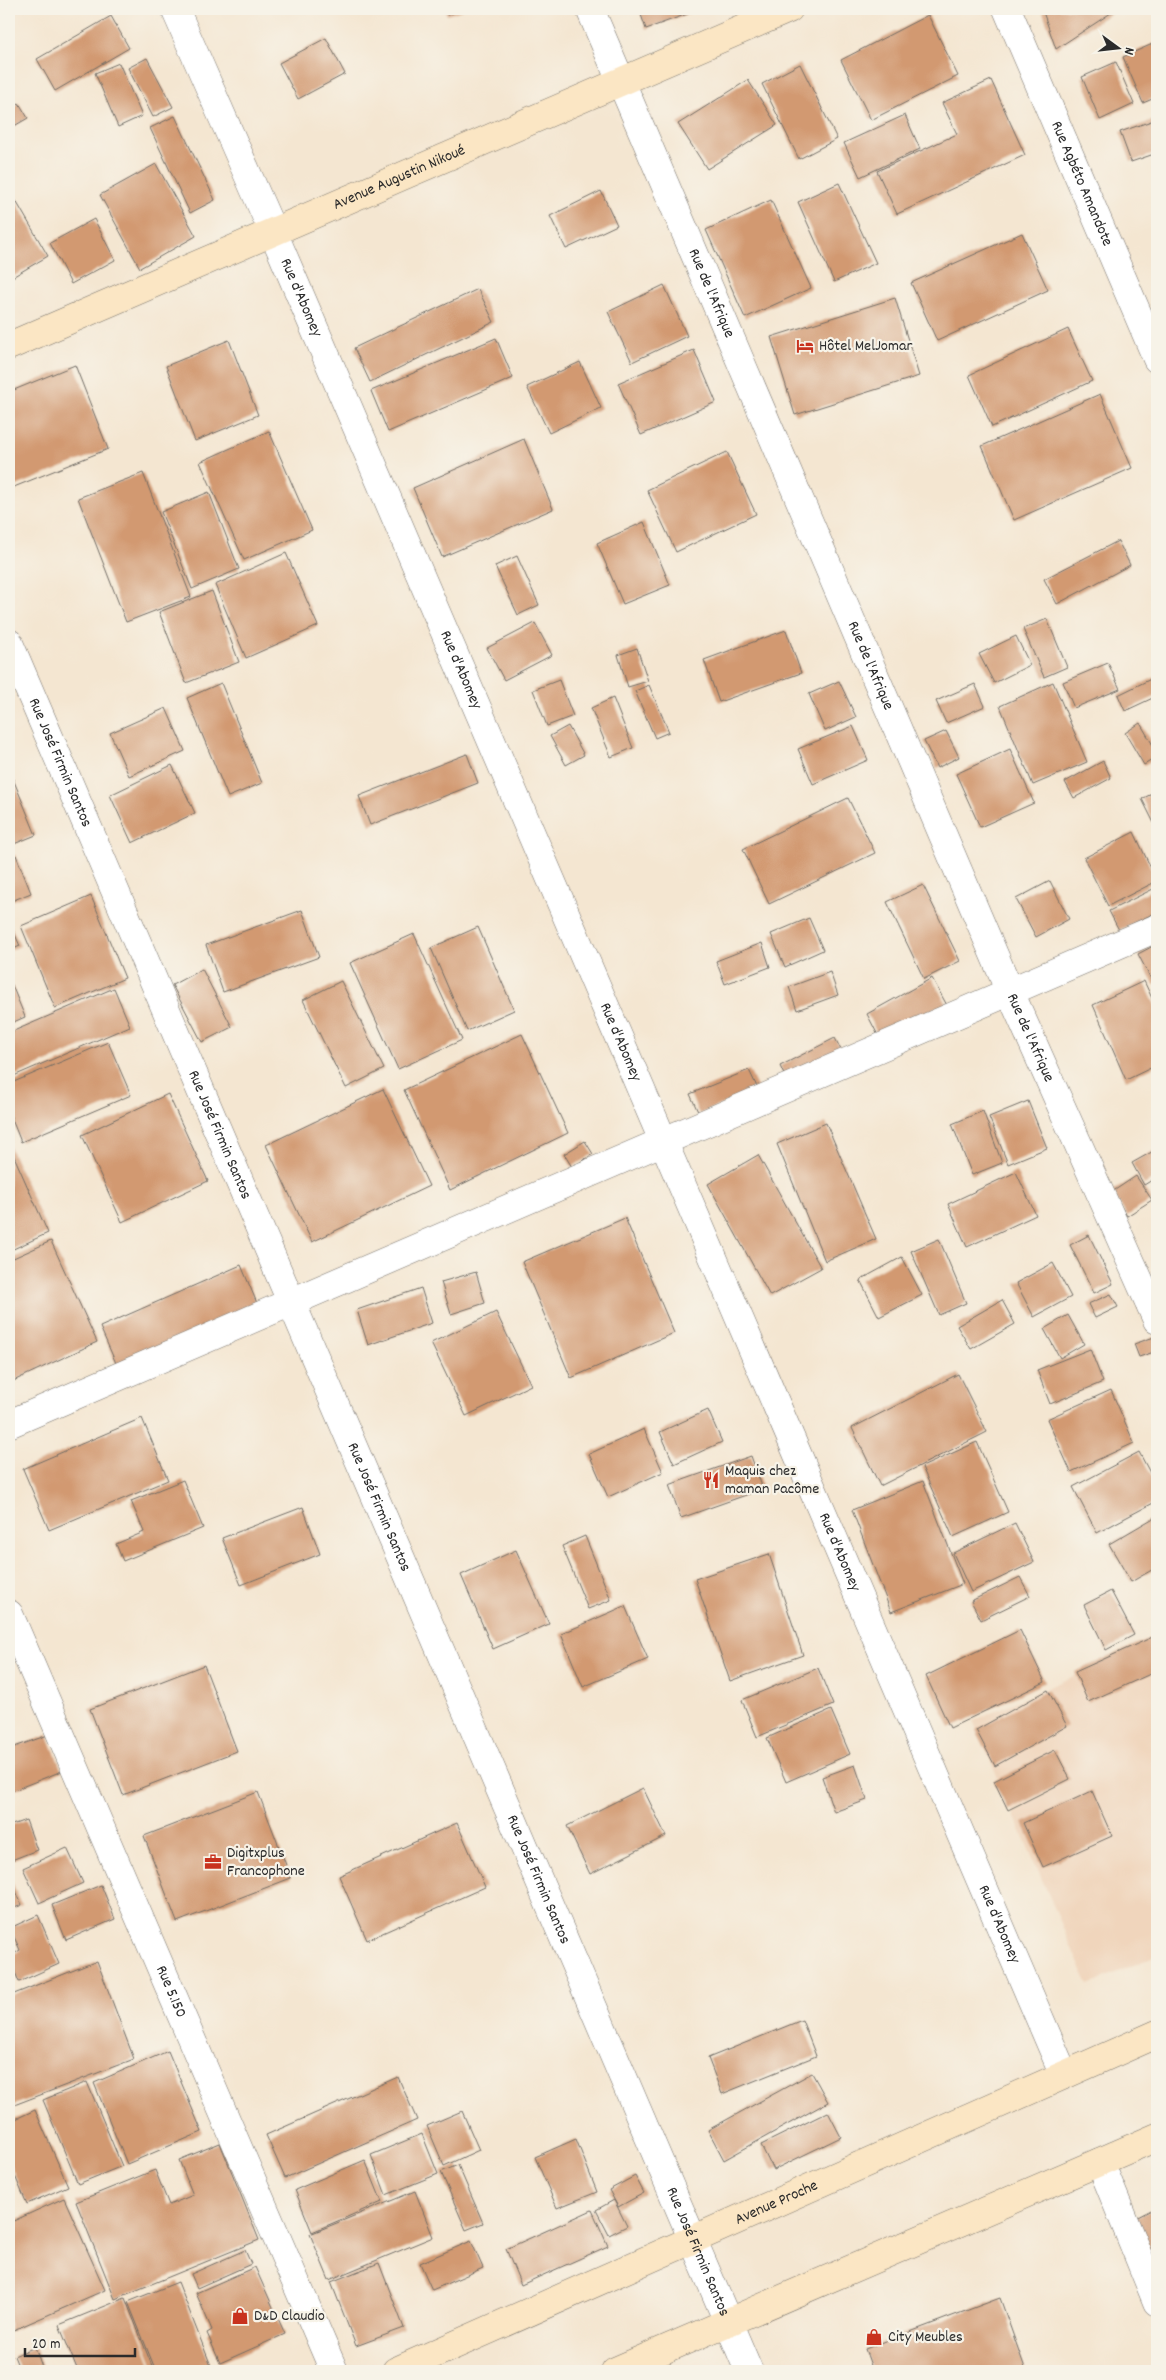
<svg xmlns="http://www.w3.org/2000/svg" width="1166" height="2380" font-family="Dekko,sans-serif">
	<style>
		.built { fill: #f0d5bc }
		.building { fill: #d29971 }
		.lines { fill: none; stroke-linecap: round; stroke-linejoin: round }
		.street-casing { stroke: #716c65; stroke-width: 29 }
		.secondary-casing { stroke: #716c65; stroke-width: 29 }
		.street { stroke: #fff; stroke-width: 28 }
		.secondary { stroke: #fbe6c4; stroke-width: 28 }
		.labels { text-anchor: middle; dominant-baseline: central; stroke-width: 4.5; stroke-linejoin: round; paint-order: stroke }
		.street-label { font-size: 16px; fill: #2b2b2b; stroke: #f7f3e8 }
		.poi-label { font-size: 16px; fill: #2b2b2b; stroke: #f7f3e8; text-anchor: start }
	</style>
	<rect width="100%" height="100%" fill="#f7f3e8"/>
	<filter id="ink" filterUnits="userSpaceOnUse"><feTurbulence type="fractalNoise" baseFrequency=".02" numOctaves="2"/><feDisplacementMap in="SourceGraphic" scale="10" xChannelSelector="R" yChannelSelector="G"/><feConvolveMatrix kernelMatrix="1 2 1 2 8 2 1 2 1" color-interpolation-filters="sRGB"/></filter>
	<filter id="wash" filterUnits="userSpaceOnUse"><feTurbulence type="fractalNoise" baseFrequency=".0096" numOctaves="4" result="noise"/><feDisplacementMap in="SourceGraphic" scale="20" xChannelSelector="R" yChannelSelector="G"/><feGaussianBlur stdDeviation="1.12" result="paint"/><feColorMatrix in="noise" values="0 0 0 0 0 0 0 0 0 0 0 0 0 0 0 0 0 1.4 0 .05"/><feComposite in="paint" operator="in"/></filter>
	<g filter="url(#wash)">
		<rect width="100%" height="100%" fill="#f4e6d1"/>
		<!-- built -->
		<polygon class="built" points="1157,1639 1157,1955 1088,1985 973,1721"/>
		<g id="blocks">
			<!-- building -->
			<g class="building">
				<polygon points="445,9 464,9 447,15"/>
				<polygon points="639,9 701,9 646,29"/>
				<polygon points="1042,9 1117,9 1056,49"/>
				<polygon points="928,15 958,76 871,120 841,60"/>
				<polygon points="111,16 129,48 55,91 37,59"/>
				<polygon points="326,38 345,74 298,99 279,63"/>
				<polygon points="1157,42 1157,97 1143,103 1123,57"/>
				<polygon points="147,58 173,107 153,117 128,68"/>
				<polygon points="1116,62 1134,104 1100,120 1082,77"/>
				<polygon points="119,63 142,116 118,127 95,73"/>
				<polygon points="800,64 837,139 799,159 762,84"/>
				<polygon points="748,80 777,125 707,169 678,124"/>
				<polygon points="991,80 1025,155 897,214 877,171 957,134 942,103"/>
				<polygon points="19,103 28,118 9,129 9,109"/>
				<polygon points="905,115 920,149 860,177 844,143"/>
				<polygon points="175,116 215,200 190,213 150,128"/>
				<polygon points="1157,119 1157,153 1131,162 1120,132"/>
				<polygon points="156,164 196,236 140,268 100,195"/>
				<polygon points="839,183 876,263 834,282 798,202"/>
				<polygon points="9,189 48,256 9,279"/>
				<polygon points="601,191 617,225 566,249 550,216"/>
				<polygon points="771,200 811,288 745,318 706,230"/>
				<polygon points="94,219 115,260 71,284 50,243"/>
				<polygon points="1022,233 1048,290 937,341 911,283"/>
				<polygon points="664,285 687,336 632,362 608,312"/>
				<polygon points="478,289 494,322 370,382 354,348"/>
				<polygon points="895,298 919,376 795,415 771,337"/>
				<polygon points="1068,329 1092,381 992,427 969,375"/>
				<polygon points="496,338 513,378 388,432 371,391"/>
				<polygon points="229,340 258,415 195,441 166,366"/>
				<polygon points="694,350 716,402 641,435 618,383"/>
				<polygon points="580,362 601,408 549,433 527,387"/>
				<polygon points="75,365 108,449 9,489 9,392"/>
				<polygon points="1100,394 1132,468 1014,520 982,446"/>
				<polygon points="269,431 312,530 244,560 200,462"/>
				<polygon points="524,439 553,509 442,557 413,488"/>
				<polygon points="727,452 756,514 676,552 647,490"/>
				<polygon points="143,473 191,597 126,622 78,498"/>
				<polygon points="209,492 239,569 192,589 161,512"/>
				<polygon points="644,522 670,585 623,604 597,543"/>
				<polygon points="1118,541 1130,565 1057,604 1044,579"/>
				<polygon points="286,553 318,626 246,658 215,585"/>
				<polygon points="517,556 539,605 518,615 495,566"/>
				<polygon points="212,591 239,662 186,683 159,612"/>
				<polygon points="1047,619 1067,667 1044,677 1023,629"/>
				<polygon points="535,623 552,655 504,680 487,648"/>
				<polygon points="786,630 801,673 719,702 704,660"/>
				<polygon points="1016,636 1030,665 994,683 979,654"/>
				<polygon points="637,648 648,681 628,687 618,655"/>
				<polygon points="1108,663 1120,689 1074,708 1063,682"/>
				<polygon points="1157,676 1157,696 1125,711 1118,695"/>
				<polygon points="559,680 573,716 547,726 533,690"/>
				<polygon points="839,681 856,717 825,731 809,694"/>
				<polygon points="1053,682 1087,762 1033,785 1000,706"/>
				<polygon points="221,683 262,783 228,797 187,698"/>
				<polygon points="975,684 985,706 946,723 936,701"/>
				<polygon points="649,685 669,732 655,738 635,691"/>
				<polygon points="613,698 633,748 611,757 591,708"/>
				<polygon points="166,708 185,751 129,776 110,733"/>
				<polygon points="1140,723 1157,752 1157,757 1144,765 1125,733"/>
				<polygon points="568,726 584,755 566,765 550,736"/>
				<polygon points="853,726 868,760 813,784 798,749"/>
				<polygon points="946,731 959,757 937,768 924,741"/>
				<polygon points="1010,749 1034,803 980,827 956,774"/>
				<polygon points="467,754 478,783 370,825 359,796"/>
				<polygon points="1103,761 1111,778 1074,798 1065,782"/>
				<polygon points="172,765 195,813 132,843 110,795"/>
				<polygon points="9,769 36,835 9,846"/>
				<polygon points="1157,791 1157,829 1142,799"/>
				<polygon points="848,798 875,853 769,904 743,849"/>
				<polygon points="1134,832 1157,881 1108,906 1084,858"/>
				<polygon points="16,855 31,893 9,902 9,857"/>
				<polygon points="1050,881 1069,919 1036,937 1016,899"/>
				<polygon points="923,885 960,961 924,979 887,902"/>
				<polygon points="1157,887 1157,912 1119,930 1109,911"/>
				<polygon points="91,896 125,978 55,1008 21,926"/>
				<polygon points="302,910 319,957 223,992 206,945"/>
				<polygon points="809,918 823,950 785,967 771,934"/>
				<polygon points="9,921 20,946 9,951"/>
				<polygon points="478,927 514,1010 467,1031 431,948"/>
				<polygon points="414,934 462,1040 398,1069 350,963"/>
				<polygon points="762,943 770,967 725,984 716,961"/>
				<polygon points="1157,944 1157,984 1154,985 1138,954"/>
				<polygon points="202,969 232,1027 202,1042 172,985"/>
				<polygon points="830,972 838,995 797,1010 789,987"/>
				<polygon points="9,978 25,1017 9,1024"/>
				<polygon points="932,978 949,1009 883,1045 867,1014"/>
				<polygon points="341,981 384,1069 346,1088 303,1000"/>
				<polygon points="1144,981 1157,1009 1157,1065 1126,1080 1093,1005"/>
				<polygon points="114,988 130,1026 9,1078 9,1033"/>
				<polygon points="522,1034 568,1133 450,1190 404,1090"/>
				<polygon points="835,1038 847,1062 791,1090 780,1066"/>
				<polygon points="108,1042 131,1095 21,1142 9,1112 9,1084"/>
				<polygon points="749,1070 758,1089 699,1114 690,1094"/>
				<polygon points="383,1089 429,1186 312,1242 266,1145"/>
				<polygon points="168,1094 208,1181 122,1222 82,1135"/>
				<polygon points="1028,1101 1047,1148 1008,1164 989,1117"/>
				<polygon points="983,1111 1002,1163 972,1175 952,1124"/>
				<polygon points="826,1123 876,1239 825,1261 777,1144"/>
				<polygon points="585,1141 593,1154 572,1167 564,1154"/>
				<polygon points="9,1145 48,1233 9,1251"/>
				<polygon points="1157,1149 1157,1177 1144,1185 1132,1163"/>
				<polygon points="758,1155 821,1268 770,1296 708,1184"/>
				<polygon points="1016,1172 1036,1215 967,1247 948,1204"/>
				<polygon points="1136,1176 1152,1200 1127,1216 1112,1192"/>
				<polygon points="625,1218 674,1333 571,1378 522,1262"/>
				<polygon points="1089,1235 1113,1284 1094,1293 1070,1245"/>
				<polygon points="939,1239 966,1303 939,1315 911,1251"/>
				<polygon points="51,1241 97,1342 9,1383 9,1260"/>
				<polygon points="902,1257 922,1295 879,1317 860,1280"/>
				<polygon points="1053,1263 1071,1297 1034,1317 1016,1283"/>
				<polygon points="241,1265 259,1308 119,1370 100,1327"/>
				<polygon points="476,1272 485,1303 451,1314 441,1282"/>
				<polygon points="421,1288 432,1323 368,1345 357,1310"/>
				<polygon points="1111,1294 1118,1307 1095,1318 1088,1304"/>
				<polygon points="1002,1300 1015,1324 971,1349 957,1326"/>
				<polygon points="496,1312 531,1385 466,1416 431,1343"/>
				<polygon points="1068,1315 1084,1344 1060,1358 1044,1329"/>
				<polygon points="1157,1336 1157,1351 1139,1357 1134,1344"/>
				<polygon points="1090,1349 1103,1382 1050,1404 1037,1370"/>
				<polygon points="958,1374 987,1432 880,1486 852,1428"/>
				<polygon points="1111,1390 1134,1443 1071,1472 1047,1419"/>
				<polygon points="708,1410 722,1442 674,1464 660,1432"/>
				<polygon points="142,1418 168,1480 49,1530 23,1469"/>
				<polygon points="644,1429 663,1472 608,1497 589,1454"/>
				<polygon points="977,1442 1008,1512 953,1537 922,1467"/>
				<polygon points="1139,1452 1157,1486 1157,1501 1097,1533 1073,1487"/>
				<polygon points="751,1456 763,1489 681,1518 669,1485"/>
				<polygon points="183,1480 203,1528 123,1561 116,1544 144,1532 131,1501"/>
				<polygon points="923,1481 963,1584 891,1612 852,1510"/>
				<polygon points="303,1507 320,1554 241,1585 222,1538"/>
				<polygon points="1157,1516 1157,1567 1131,1582 1109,1544"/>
				<polygon points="1015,1523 1034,1562 971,1592 953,1553"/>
				<polygon points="585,1536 611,1600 588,1609 562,1546"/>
				<polygon points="516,1550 549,1624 493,1649 461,1575"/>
				<polygon points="769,1554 803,1655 730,1681 695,1579"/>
				<polygon points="1020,1577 1030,1596 981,1620 971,1601"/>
				<polygon points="1111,1591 1134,1635 1106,1650 1084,1605"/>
				<polygon points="625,1606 648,1659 583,1687 561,1634"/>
				<polygon points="1020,1630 1045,1682 950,1728 926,1676"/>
				<polygon points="1157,1635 1157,1671 1088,1702 1075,1672"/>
				<polygon points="204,1665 237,1751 123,1795 90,1709"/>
				<polygon points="818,1668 833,1705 757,1737 742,1700"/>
				<polygon points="1048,1690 1067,1726 995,1766 976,1730"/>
				<polygon points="831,1710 850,1754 786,1782 767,1738"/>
				<polygon points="48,1735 62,1771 9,1792 9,1749"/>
				<polygon points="1055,1750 1070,1779 1008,1810 994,1781"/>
				<polygon points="855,1765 867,1800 834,1812 822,1777"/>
				<polygon points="643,1788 666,1836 590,1874 567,1826"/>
				<polygon points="1092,1791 1112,1836 1043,1867 1023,1823"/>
				<polygon points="258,1792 291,1878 177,1922 144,1836"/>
				<polygon points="26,1820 37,1850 9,1861 9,1826"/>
				<polygon points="457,1823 485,1887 367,1940 339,1876"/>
				<polygon points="67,1848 83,1883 39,1903 23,1868"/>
				<polygon points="9,1875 22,1905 9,1910"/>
				<polygon points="101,1885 115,1919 66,1940 52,1905"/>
				<polygon points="38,1915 59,1964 19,1982 9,1957 20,1950 10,1928"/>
				<polygon points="97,1961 134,2059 9,2107 9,1996"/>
				<polygon points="802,2020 816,2056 722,2094 708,2058"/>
				<polygon points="168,2051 202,2132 127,2164 94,2083"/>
				<polygon points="812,2073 828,2102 724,2160 708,2130"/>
				<polygon points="398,2077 417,2120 285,2178 266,2135"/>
				<polygon points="87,2082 122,2166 78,2184 43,2100"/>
				<polygon points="35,2110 68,2186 27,2204 9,2162 9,2122"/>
				<polygon points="462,2111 479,2150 444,2166 427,2126"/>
				<polygon points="828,2112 841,2137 773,2170 761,2145"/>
				<polygon points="422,2134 438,2174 386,2195 371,2155"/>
				<polygon points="576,2139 597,2192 557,2208 535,2157"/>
				<polygon points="220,2143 259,2240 115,2299 76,2202 155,2170 169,2205 193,2195 179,2160"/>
				<polygon points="365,2160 382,2202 312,2232 295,2190"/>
				<polygon points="458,2165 483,2223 466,2230 441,2172"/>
				<polygon points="635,2176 644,2193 618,2207 609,2190"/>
				<polygon points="415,2191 433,2237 329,2280 310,2234"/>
				<polygon points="64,2198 105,2290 9,2332 9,2223"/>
				<polygon points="614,2200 627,2226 609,2235 596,2210"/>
				<polygon points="1157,2207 1157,2270 1132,2220"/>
				<polygon points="592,2210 608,2246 521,2285 506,2249"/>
				<polygon points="471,2241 483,2268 432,2290 420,2263"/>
				<polygon points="245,2250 251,2264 197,2288 191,2274"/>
				<polygon points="379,2263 404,2328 356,2346 331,2282"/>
				<polygon points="255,2267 285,2334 220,2363 207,2333 212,2330 196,2293"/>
				<polygon points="178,2282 213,2371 156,2371 128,2302"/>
				<polygon points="125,2298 154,2371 78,2371 59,2325"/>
				<polygon points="1000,2298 1026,2371 873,2371 865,2349"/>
				<polygon points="35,2347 42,2367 33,2371 20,2371 14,2356"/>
			</g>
		</g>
	</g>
	<g filter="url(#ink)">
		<use href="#blocks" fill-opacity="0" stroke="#716c65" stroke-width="1"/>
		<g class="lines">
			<!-- street casing -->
			<g class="street-casing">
				<g id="street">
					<path id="s1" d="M 175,9 L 273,232 L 1064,2075"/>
					<path id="s2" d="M 590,9 L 1010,992 L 1157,1320"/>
					<path id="s3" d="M 1007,9 L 1157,359"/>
					<path id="s4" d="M 9,643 L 749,2371"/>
					<polyline points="9,1424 1157,928"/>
					<path id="s5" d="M 9,1614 L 334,2371"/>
					<polyline points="1100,2162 1157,2302"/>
				</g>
			</g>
			<!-- secondary casing -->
			<g class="secondary-casing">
				<g id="secondary">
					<path id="s6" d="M 9,346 L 789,9"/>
					<path id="s7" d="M 396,2371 L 1157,2034"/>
					<polyline points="615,2371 1157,2137"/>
				</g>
			</g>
			<!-- street -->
			<use href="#street" class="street"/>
			<!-- secondary -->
			<use href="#secondary" class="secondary"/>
		</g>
	</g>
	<!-- icons -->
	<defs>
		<g id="hotel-bare" transform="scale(1.35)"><path d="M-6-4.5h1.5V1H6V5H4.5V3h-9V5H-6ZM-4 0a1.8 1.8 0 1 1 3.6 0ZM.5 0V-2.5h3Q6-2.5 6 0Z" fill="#c8321e" stroke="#f7f3e8" stroke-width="2.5" paint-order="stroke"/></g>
		<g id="restaurant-bare" transform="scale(1.35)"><path d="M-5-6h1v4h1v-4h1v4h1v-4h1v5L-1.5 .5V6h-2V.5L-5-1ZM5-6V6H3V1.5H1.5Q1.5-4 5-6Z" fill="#c8321e" stroke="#f7f3e8" stroke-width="2.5" paint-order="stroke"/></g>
		<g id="office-bare" transform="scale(1.35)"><path d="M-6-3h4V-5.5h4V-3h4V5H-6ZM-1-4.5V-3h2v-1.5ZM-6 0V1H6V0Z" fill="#c8321e" stroke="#f7f3e8" stroke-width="2.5" paint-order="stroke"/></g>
		<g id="shop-bare" transform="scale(1.35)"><path d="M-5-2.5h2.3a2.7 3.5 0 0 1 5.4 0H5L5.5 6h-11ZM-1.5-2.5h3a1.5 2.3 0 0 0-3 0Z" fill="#c8321e" stroke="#f7f3e8" stroke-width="2.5" paint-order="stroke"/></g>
	</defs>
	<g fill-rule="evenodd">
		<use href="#hotel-bare" x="805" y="346"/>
		<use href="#restaurant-bare" x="711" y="1480"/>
		<use href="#office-bare" x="213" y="1862"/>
		<use href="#shop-bare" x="240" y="2316"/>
		<use href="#shop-bare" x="874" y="2337"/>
	</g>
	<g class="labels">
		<!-- street labels -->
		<g class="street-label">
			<text stroke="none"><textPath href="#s6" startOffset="425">Avenue Augustin Nikoué</textPath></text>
			<text stroke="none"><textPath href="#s3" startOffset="190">Rue Agbéto Amandote</textPath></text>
			<text stroke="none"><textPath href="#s2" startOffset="309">Rue de l'Afrique</textPath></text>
			<text stroke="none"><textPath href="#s1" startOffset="315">Rue d'Abomey</textPath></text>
			<text stroke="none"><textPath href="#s2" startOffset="714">Rue de l'Afrique</textPath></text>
			<text stroke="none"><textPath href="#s1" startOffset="720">Rue d'Abomey</textPath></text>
			<text stroke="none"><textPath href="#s4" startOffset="130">Rue José Firmin Santos</textPath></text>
			<text stroke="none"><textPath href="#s2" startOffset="1119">Rue de l'Afrique</textPath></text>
			<text stroke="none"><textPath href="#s1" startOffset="1125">Rue d'Abomey</textPath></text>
			<text stroke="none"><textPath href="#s4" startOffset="535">Rue José Firmin Santos</textPath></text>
			<text stroke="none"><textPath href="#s4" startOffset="940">Rue José Firmin Santos</textPath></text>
			<text stroke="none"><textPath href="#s1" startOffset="1680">Rue d'Abomey</textPath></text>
			<text stroke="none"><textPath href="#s4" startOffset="1345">Rue José Firmin Santos</textPath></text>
			<text stroke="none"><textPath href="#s1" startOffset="2085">Rue d'Abomey</textPath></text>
			<text stroke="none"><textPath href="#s5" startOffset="411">Rue 5.150</textPath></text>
			<text stroke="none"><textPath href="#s7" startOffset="416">Avenue Proche</textPath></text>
			<text stroke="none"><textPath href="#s4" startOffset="1750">Rue José Firmin Santos</textPath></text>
		</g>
		<!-- poi labels -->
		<g class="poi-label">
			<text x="819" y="346">Hôtel MelJomar</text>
			<text x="725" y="1471">Maquis chez<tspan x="725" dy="18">maman Pacôme</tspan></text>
			<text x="227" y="1853">Digitxplus<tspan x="227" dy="18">Francophone</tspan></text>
			<text x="254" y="2316">D&amp;D Claudio</text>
			<text x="888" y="2337">City Meubles</text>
		</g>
	</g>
	<!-- margin -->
	<rect width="1166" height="2380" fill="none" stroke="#f7f3e8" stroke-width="30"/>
	<!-- north arrow -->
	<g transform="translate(1118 48) rotate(105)" stroke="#f7f3e8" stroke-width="4" paint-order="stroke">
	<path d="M0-4L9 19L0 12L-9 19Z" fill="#2b2b2b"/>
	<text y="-8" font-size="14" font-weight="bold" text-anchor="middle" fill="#2b2b2b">N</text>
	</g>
	<!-- scale -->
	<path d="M25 2348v8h110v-8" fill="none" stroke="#2b2b2b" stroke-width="2.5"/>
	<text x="32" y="2348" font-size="15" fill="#2b2b2b" stroke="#f7f3e8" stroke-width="4" paint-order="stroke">20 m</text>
</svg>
